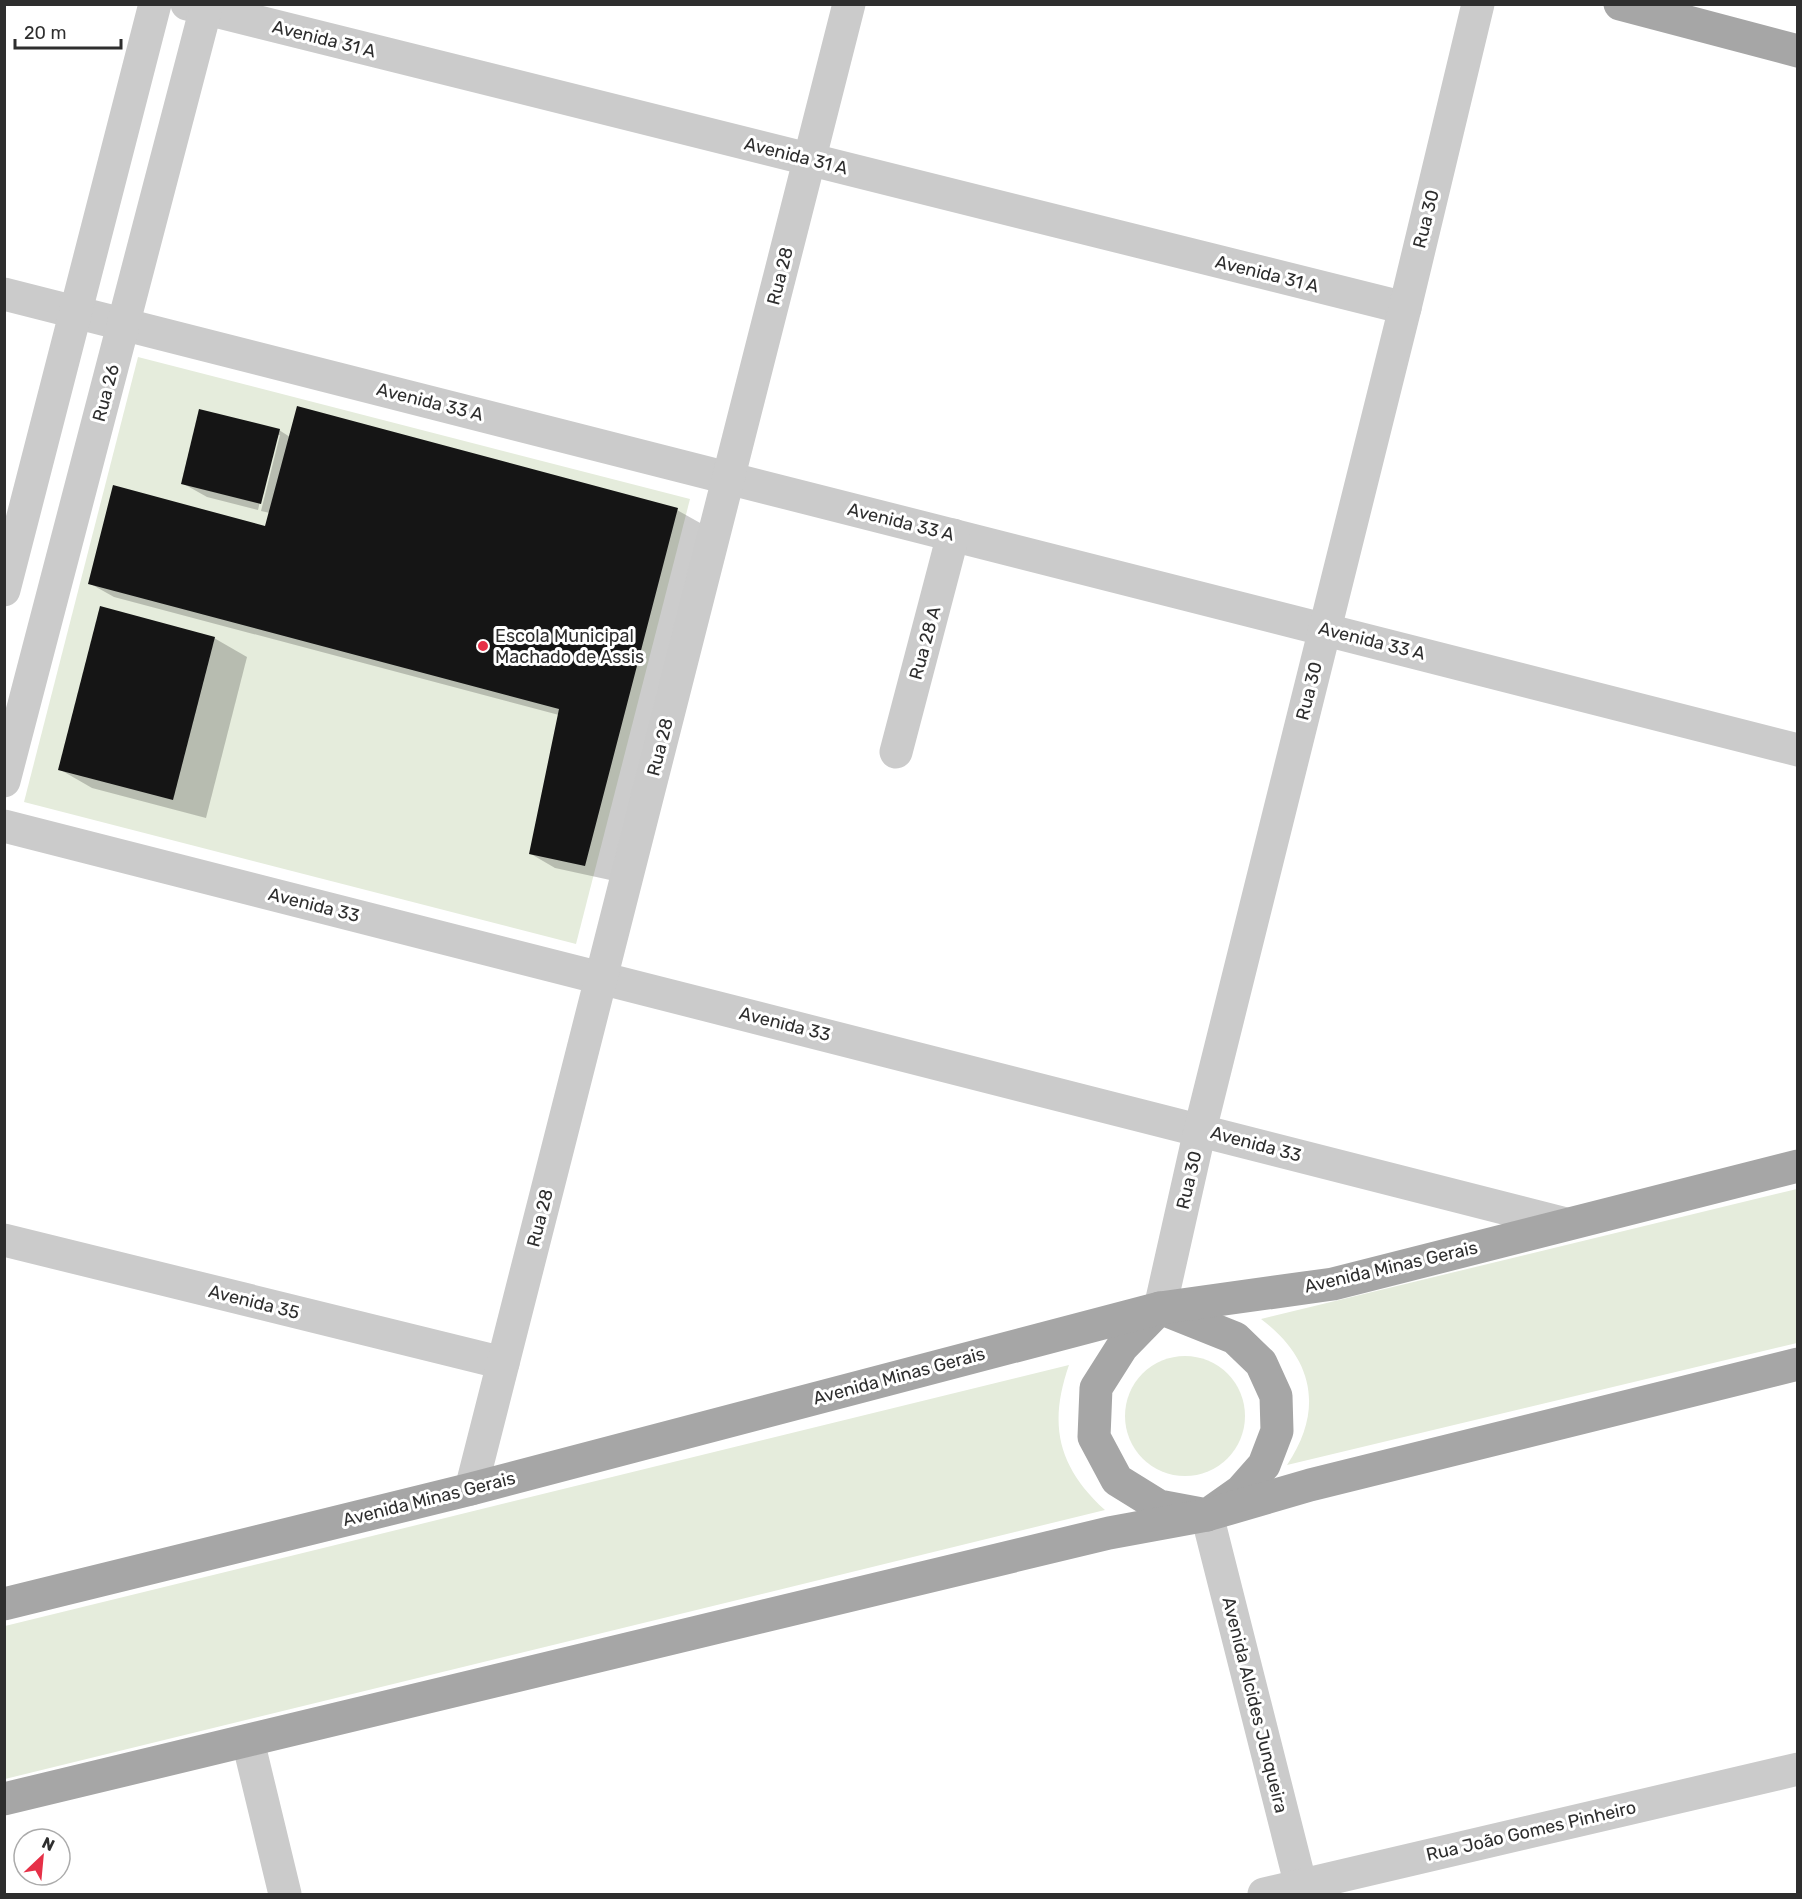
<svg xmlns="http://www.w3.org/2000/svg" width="1802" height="1899" font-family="Rubik,sans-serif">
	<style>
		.green { fill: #e5ecdc }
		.shadow { fill: #0003 }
		.building { fill: #151515 }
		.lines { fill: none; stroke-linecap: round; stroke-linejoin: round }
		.minor { stroke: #cbcbcb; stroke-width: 33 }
		.major { stroke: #a6a6a6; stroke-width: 33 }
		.poi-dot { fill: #e63047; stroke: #fff; stroke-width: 2 }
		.labels { text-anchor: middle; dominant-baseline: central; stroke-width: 6; stroke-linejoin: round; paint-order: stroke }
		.street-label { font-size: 18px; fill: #2e2e2e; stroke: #fff }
		.poi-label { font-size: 18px; fill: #2e2e2e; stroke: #fff; text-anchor: start }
	</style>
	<rect width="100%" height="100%" fill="#fff"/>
	<!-- green -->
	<g class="green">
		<polygon points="138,357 690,499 576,944 24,802"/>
		<path d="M 1797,1189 L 1797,1343 L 1287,1465 C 1324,1410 1314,1359 1261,1319 Z"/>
		<circle cx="1185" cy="1416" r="60"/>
		<path d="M 1069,1365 C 1048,1425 1058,1467 1105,1510 L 5,1779 L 5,1626 Z"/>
	</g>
	<!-- shadow -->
	<g class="shadow">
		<polygon points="279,430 290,437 677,510 702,524 610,880 555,868 531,854 559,715 114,597 89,583 266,528 270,513 261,511 280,435 276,435 258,510 207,497 182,483"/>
		<polygon points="214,638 247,657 206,818 92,788 59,769"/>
	</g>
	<!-- building -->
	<g class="building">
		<polygon points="297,406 678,508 585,866 529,854 559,709 88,584 113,485 265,526"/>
		<polygon points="199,409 280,429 261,504 181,484"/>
		<polygon points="100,606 215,637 173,800 58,770"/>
	</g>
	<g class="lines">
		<!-- minor -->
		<g class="minor">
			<polyline points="187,4 1405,308"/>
			<polyline points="4,294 1798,750"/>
			<polyline points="4,590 155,4"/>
			<polyline points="896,752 953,535"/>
			<polyline points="4,781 207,4"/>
			<polyline points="4,826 1566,1224"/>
			<polyline points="4,1240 503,1363"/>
			<polyline points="1160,1308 1200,1130 1405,308 1478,4"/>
			<polyline points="471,1489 849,4"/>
			<polyline points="1207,1515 1303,1894"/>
			<polyline points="248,1741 285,1894"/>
			<polyline points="1264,1894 1798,1769"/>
		</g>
		<!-- major -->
		<g class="major">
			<polyline points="1620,4 1798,51"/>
			<polygon points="1160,1308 1235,1338 1261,1363 1276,1396 1277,1431 1264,1465 1241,1491 1207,1515 1159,1506 1117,1480 1094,1437 1096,1388 1122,1347"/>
			<polyline points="4,1604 471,1489 1160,1308 1333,1284 1798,1166"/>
			<polyline points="4,1799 1109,1533 1207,1515 1310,1485 1798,1364"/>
		</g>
	</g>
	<!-- markers -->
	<circle class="poi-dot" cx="483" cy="646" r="6"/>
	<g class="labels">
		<!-- street labels -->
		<g class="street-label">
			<text transform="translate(324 39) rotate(14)">Avenida 31 A</text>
			<text transform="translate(796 156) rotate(14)">Avenida 31 A</text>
			<text transform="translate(1426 219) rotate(-76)">Rua 30</text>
			<text transform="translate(1267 274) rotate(14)">Avenida 31 A</text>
			<text transform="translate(780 276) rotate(-76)">Rua 28</text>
			<text transform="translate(106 393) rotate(-75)">Rua 26</text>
			<text transform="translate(430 402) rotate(14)">Avenida 33 A</text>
			<text transform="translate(901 522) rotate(14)">Avenida 33 A</text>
			<text transform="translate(1372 641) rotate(14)">Avenida 33 A</text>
			<text transform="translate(925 643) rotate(-75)">Rua 28 A</text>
			<text transform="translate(1309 691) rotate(-76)">Rua 30</text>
			<text transform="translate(660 747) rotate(-76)">Rua 28</text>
			<text transform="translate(314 905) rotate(14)">Avenida 33</text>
			<text transform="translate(785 1024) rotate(14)">Avenida 33</text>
			<text transform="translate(1256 1144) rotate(15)">Avenida 33</text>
			<text transform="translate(1189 1180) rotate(-77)">Rua 30</text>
			<text transform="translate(540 1218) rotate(-76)">Rua 28</text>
			<text transform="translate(1391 1267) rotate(-13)">Avenida Minas Gerais</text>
			<text transform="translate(254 1302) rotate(14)">Avenida 35</text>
			<text transform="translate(899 1376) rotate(-15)">Avenida Minas Gerais</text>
			<text transform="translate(429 1499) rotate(-14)">Avenida Minas Gerais</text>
			<text transform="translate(1255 1705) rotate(76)">Avenida Alcides Junqueira</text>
			<text transform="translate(1531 1831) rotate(-13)">Rua João Gomes Pinheiro</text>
		</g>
		<!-- poi labels -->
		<g class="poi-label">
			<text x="495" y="636">Escola Municipal<tspan x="495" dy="21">Machado de Assis</tspan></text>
		</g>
	</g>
	<!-- border -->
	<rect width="1802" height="1899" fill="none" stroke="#2e2e2e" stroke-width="12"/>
	<!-- north arrow -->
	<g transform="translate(42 1857) rotate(26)"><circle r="28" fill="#ffffff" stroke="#ababab" stroke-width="1.5"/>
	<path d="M0-4.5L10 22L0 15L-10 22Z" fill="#e63047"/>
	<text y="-9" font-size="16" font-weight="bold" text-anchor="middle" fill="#2e2e2e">N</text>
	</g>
	<!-- scale -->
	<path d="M15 39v9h106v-9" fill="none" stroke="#2e2e2e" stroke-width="3"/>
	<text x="24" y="39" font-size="18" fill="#2e2e2e" stroke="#ffffff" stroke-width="4.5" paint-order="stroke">20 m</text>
</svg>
